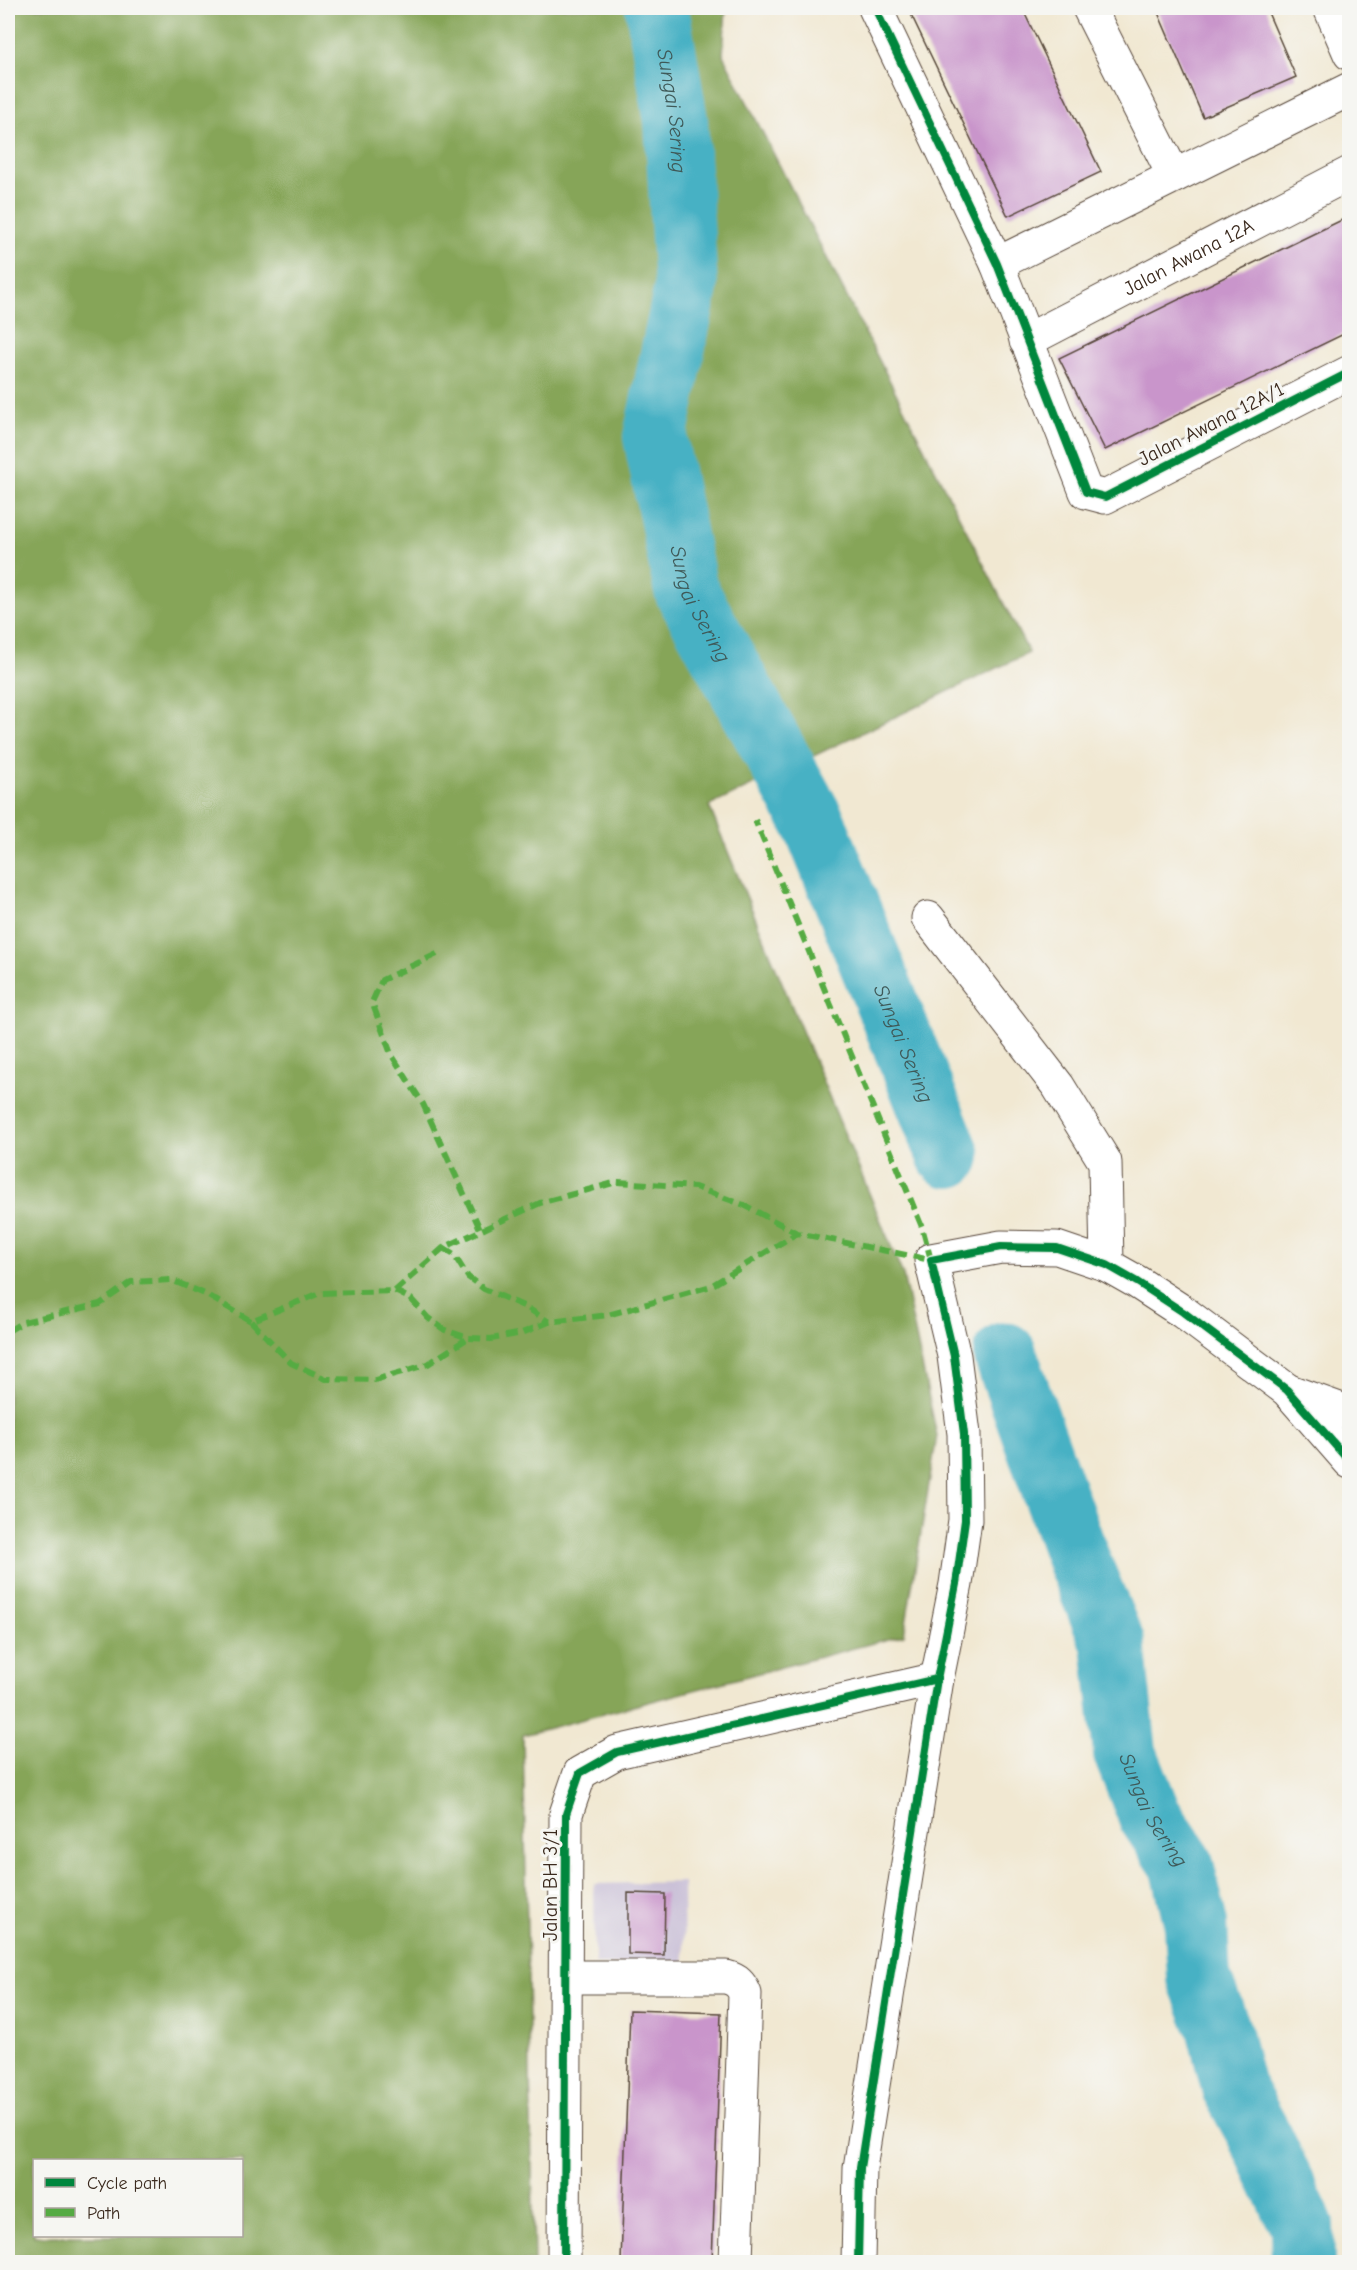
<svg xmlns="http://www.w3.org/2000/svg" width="1357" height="2270" font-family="'Comic Neue',sans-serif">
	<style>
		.industrial { fill: #c9bfd7 }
		.forest { fill: #86a559; stroke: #60683c; stroke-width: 1.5; fill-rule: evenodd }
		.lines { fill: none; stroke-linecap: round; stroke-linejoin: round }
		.river { stroke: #46b1c4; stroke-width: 64 }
		.building { fill: #c995cb }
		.minor-casing { stroke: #564639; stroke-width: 35 }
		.minor { stroke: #fff; stroke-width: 33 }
		.quiet { stroke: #55ab43; stroke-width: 6; stroke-dasharray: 12 6; stroke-linecap: butt }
		.cycleway-casing { stroke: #f6f6f2; stroke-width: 11 }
		.cycleway { stroke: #00873e; stroke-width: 8 }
		.labels { text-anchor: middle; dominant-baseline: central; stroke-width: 6; stroke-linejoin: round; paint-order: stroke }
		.street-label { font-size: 20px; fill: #3b2a1e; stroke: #f6f6f2 }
		.water-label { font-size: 21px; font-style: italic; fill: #3f5958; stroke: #f6f6f2 }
	</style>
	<rect width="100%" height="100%" fill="#f6f6f2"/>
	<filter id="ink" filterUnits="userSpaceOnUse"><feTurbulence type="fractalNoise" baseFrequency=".0167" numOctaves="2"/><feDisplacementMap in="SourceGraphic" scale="12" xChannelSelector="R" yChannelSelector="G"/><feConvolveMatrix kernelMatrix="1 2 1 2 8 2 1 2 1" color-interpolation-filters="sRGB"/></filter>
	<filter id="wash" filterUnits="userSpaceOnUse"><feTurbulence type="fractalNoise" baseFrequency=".008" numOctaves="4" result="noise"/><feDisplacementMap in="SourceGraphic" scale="24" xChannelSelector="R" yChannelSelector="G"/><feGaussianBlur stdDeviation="1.35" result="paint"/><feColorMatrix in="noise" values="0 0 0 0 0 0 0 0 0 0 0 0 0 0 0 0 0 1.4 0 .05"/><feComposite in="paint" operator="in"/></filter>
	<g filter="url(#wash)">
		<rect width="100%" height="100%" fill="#f1e8d2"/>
		<!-- industrial -->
		<polygon class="industrial" points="683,1882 684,1966 595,1964 594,1884"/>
		<!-- forest -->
		<path class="forest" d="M 8,8 L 726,8 L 723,55 L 1029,653 L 709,806 L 903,1275 L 937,1436 L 904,1635 L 523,1735 L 534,2262 L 8,2262 ZM 34,2160 L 242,2160 L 242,2236 L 34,2236 Z"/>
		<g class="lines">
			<!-- river -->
			<g class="river">
				<path id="s1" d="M 657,8 L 676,120 L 686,287 L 655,437 L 686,590 L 814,823 L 949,1156"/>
				<path id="s2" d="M 1005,1354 L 1078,1559 L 1113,1643 L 1125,1753 L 1150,1816 L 1182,1864 L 1196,1925 L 1199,1978 L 1218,2027 L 1233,2087 L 1262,2140 L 1302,2226 L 1303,2262"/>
			</g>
		</g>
		<g id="blocks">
			<!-- building -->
			<g class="building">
				<polygon points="908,8 1022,8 1101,172 1008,216"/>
				<polygon points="1156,8 1266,8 1296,77 1203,117"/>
				<polygon points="1350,216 1350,331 1105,450 1059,358"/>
				<polygon points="628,1893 665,1894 664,1955 628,1954"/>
				<polygon points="630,2010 721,2013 712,2262 621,2262"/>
			</g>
		</g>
	</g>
	<g filter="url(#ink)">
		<use href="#blocks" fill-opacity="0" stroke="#564639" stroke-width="1.5"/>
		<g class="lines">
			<!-- minor casing -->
			<g class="minor-casing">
				<g id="minor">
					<polyline points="875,8 997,264 1086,492 1105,497 1350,372"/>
					<polyline points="1089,8 1174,176"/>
					<polyline points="1330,8 1350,54"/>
					<polyline points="997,264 1350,89"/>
					<path id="s3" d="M 1026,341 L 1350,173"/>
					<polyline points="928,918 1058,1086 1105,1162 1107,1265"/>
					<polyline points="1289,1391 1350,1413"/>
					<path d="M 566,1977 L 726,1977 C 737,1980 741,1984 745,1994 L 736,2262"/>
					<polyline points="564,2262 566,1814 580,1773 617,1752 937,1679"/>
					<polyline points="858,2262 860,2168 937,1679 956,1584 965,1520 964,1434 954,1356 931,1260 1001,1247 1057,1248 1107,1265 1137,1282 1183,1312 1287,1390 1350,1462"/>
				</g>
			</g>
			<!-- minor -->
			<use href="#minor" class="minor"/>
			<!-- quiet -->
			<g class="quiet">
				<polyline points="437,954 382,980 372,1002 391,1054 423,1104 481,1231"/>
				<polyline points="443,1248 454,1255 468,1277 484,1289 526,1307 549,1322"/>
				<polyline points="395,1291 443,1248 540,1203 617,1182 695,1187 744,1205 797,1233"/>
				<polyline points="251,1321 291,1363 326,1379 375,1380 428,1364 468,1338"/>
				<polyline points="8,1331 23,1322 100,1304 131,1282 171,1280 205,1294 251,1321 320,1293 395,1291 411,1299 428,1318 445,1330 468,1338 491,1339 522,1333 549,1322 608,1315 711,1286 797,1233 931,1260 922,1227 755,820"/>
			</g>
			<!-- cycleway casing -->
			<g class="cycleway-casing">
				<g id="cycleway">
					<polyline points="875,8 997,264 1086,492 1105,497 1350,372"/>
					<polyline points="564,2262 566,1814 580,1773 617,1752 937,1679"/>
					<polyline points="858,2262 860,2168 937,1679 956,1584 965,1520 964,1434 954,1356 931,1260 1001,1247 1057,1248 1107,1265 1137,1282 1183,1312 1287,1390 1350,1462"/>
				</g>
			</g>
			<!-- cycleway -->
			<use href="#cycleway" class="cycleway"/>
		</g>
	</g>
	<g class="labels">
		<!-- street labels -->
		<g class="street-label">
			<text stroke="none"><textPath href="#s3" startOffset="183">Jalan Awana 12A</textPath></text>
			<text transform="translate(1211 424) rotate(-27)">Jalan Awana 12A/1</text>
			<text transform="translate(550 1885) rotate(-90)">Jalan BH 3/1</text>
		</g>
		<!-- water labels -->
		<g class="water-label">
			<text stroke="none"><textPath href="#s1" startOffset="104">Sungai Sering</textPath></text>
			<text stroke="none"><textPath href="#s1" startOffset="608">Sungai Sering</textPath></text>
			<text stroke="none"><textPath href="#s1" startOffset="1094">Sungai Sering</textPath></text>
			<text stroke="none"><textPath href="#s2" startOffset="483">Sungai Sering</textPath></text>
		</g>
	</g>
	<!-- margin -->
	<rect width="1357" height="2270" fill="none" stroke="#f6f6f2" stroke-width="30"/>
	<!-- legend -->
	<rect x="33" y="2159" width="210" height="78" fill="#f6f6f2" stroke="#aba49d" stroke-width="1.5"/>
	<rect x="45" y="2178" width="30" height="9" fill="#00873e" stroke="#aba49d" stroke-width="1.5"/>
	<text x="87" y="2189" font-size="18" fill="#3b2a1e">Cycle path</text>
	<rect x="45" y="2208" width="30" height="9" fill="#55ab43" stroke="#aba49d" stroke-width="1.5"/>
	<text x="87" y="2219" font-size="18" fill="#3b2a1e">Path</text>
</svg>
